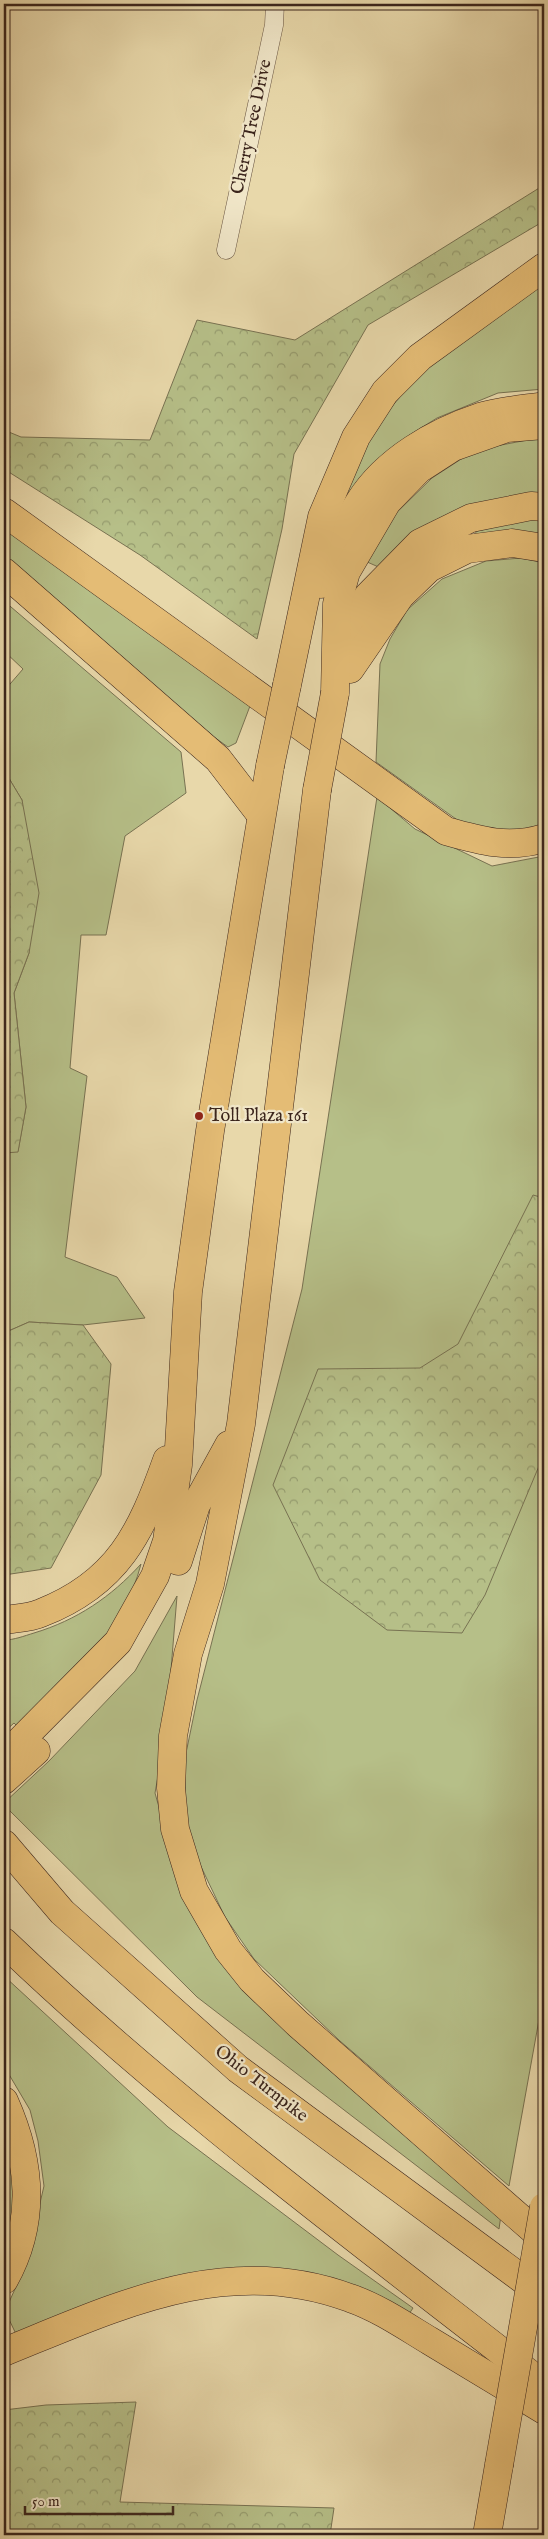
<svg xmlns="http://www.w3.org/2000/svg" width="548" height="2539" font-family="'IM FELL English',serif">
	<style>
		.green { fill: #b6bf88; stroke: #787252 }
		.forest { fill: url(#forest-crowns); stroke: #787252 }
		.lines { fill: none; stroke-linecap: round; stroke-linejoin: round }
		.minor-casing { stroke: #665240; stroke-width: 19 }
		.motorway-casing { stroke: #3b251c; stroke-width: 29 }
		.minor { stroke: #f0e6c8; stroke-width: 18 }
		.motorway { stroke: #e4bc75; stroke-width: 28 }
		.motorway-bridge-casing { stroke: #3b251c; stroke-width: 29; stroke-linecap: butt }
		.motorway-bridge { stroke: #e4bc75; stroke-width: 28 }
		.poi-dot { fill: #8f2418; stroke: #f0e6c8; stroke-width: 2 }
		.labels { text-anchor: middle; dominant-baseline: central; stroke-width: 4.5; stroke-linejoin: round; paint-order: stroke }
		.street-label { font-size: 18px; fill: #3b251c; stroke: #f0e6c8 }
		.poi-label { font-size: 18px; fill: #3b251c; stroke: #f0e6c8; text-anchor: start }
	</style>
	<defs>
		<pattern id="forest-crowns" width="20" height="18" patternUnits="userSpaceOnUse" patternTransform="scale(1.25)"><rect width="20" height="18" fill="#b6bf88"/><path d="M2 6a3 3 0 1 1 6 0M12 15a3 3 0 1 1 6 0" fill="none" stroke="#959b6e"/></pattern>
	</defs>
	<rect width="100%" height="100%" fill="#e8d8aa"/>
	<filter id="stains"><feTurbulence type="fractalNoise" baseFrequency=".004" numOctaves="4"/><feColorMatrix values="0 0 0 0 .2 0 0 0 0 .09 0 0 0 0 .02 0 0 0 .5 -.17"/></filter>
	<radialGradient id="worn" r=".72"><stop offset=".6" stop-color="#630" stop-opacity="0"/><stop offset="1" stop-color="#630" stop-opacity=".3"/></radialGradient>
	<!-- green -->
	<g class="green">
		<polygon points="544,273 544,389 498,393 437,418 408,436 375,469 332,519 372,430 405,391 472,326"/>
		<polygon points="538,438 544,438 544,496 383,569 365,561 391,518 432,478 475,450"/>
		<polygon points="539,517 544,517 544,537 469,541 477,531"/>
		<polygon points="4,525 250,706 236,743 228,747 214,737 4,560"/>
		<polygon points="521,558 544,563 544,830 522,834 463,824 376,762 380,664 390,639 407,610 442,579 486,561"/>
		<polygon points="4,601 181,752 186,793 125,836 106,935 81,935 70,1068 87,1076 65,1257 117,1277 145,1318 83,1325 29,1322 4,1333 4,1153 18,1151 26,1107 14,993 29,953 22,800 4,770 4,691 23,669 4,651"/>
		<polygon points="377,797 415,829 492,866 544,856 544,1992 509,2186 340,2041 254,1959 225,1917 185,1833 185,1758 197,1700 302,1289"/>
		<path d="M 141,1564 C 124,1632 67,1681 19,1728 L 14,1723 L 4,1732 L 4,1640 C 14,1640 24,1636 34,1633 C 77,1620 111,1597 141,1564 Z"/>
		<polygon points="177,1596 166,1731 155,1793 183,1894 501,2215 499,2229 197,1997 4,1805 4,1803 49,1761 135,1671"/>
		<polygon points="4,1976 168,2127 338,2255 413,2308 407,2317 215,2272 16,2334 5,2311 25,2267 44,2186 38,2141 30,2110 4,2066"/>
		<polygon points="4,2123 10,2136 15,2232 4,2259"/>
	</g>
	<!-- forest -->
	<g class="forest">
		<polygon points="544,185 544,221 368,325 294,454 282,529 257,639 140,555 4,469 4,430 21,437 150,440 197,320 295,340"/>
		<polygon points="4,770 22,800 39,893 29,953 14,993 26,1107 18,1152 4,1153"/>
		<polygon points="533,1195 544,1198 544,1454 485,1595 462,1633 387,1630 320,1580 273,1485 318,1369 420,1368 458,1344"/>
		<polygon points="29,1322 83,1325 111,1364 101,1475 51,1568 4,1575 4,1333"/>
		<polygon points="136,2402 120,2502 334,2508 330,2535 4,2535 4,2410 46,2405"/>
	</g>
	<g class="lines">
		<!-- minor casing -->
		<g class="minor-casing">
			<polyline id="minor" points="226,250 274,25 275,4"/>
		</g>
		<!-- motorway casing -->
		<g class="motorway-casing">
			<g id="motorway">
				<path d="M 4,512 L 446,831 C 481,841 509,849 544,838"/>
				<polyline points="4,572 218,759 261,815"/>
				<path d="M 321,584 C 333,556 343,527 360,501 C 386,460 435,432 480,417 C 500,411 524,409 544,406"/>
				<polyline points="346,653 355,619 368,596 420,543 471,518 531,506 544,507"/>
				<polyline points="350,669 400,596 429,568 467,549 512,543 544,548"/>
				<polyline points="287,685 322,517 356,437 385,392 420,357 544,267"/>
				<polyline points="335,693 337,604 346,572 387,502 419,469 453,447 507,428 544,425"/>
				<polyline points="317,790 241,1424 210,1584 188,1654 173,1736 171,1788 175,1829 194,1891 228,1950 252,1980 298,2024 544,2239"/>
				<polyline points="178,1561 196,1505 229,1445"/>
				<path d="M 4,1620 C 16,1618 30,1618 41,1613 C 118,1583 141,1533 167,1460"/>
				<polyline points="4,1757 118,1642 155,1576 167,1541 178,1465 188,1292 210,1131 270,766"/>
				<polyline points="4,1780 36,1751"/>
				<polyline points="4,1844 62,1912 238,2069 544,2295"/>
				<path d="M 4,1942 C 172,2103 361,2242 544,2385"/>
				<path d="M 4,2101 C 31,2161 37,2221 4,2280"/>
				<path d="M 4,2352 C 118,2306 227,2252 350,2298 C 379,2308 405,2326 430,2341 C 468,2364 506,2387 544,2410"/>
				<polyline points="487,2535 499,2465"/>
			</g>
		</g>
		<!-- minor -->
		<use href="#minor" class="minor"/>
		<!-- motorway -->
		<use href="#motorway" class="motorway"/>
		<!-- motorway-bridge casing -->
		<g class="motorway-bridge-casing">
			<g id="motorway-bridge">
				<polyline points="270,766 287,685"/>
				<polyline points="317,790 335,693"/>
				<polyline points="499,2465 544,2207"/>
			</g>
		</g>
		<!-- motorway-bridge -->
		<use href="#motorway-bridge" class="motorway-bridge"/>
	</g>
	<!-- markers -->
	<circle class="poi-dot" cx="199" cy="1116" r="5"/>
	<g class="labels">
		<!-- street labels -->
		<g class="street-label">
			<text transform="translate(252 127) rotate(-78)">Cherry Tree Drive</text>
			<text transform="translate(261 2084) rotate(38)">Ohio Turnpike</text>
		</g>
		<!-- poi labels -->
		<g class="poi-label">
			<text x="209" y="1116">Toll Plaza 161</text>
		</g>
	</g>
	<!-- margin -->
	<rect width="548" height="2539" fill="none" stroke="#e8d8aa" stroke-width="20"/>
	<rect x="5" y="5" width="538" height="2529" fill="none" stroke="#3b251c" stroke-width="2.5"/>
	<rect x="10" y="10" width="528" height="2519" fill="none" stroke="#3b251c"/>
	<!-- scale -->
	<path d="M25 2506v8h148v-8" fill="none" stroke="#3b251c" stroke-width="2.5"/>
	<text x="32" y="2506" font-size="15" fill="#3b251c" stroke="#f0e6c8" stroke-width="4" paint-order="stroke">50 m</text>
	<rect width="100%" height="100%" filter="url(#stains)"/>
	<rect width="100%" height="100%" fill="url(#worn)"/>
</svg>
